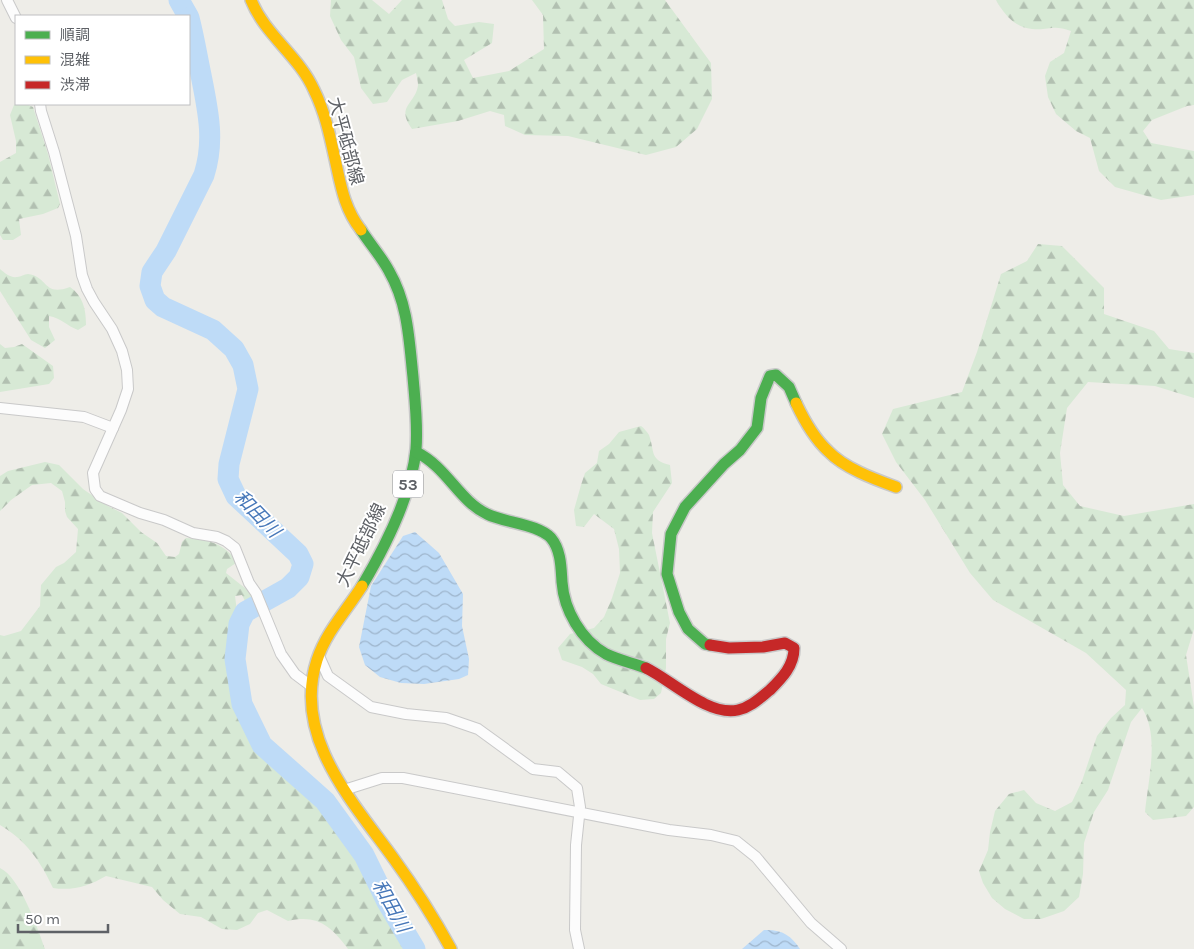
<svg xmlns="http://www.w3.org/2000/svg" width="1194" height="949" font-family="Karla,'Noto Sans JP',sans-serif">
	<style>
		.forest { fill: url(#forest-firs) }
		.water { fill: url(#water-waves) }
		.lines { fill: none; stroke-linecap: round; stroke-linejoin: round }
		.river { stroke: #bedbf7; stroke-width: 21 }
		.street-casing { stroke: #c9c9c9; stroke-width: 12 }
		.fast-casing { stroke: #c9c9c9; stroke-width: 14 }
		.slow-casing { stroke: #c9c9c9; stroke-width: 14 }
		.jam-casing { stroke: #c9c9c9; stroke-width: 14 }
		.street { stroke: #fcfcfc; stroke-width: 10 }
		.fast { stroke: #4caf50; stroke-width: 11 }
		.slow { stroke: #ffc107; stroke-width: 11 }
		.jam { stroke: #c62828; stroke-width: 11 }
		.labels { text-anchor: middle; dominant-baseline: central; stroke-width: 4; stroke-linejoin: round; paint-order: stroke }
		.shield { fill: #fff; stroke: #8e9094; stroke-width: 1 }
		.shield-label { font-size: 16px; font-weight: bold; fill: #5e6166 }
		.street-label { font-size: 18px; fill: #5e6166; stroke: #fff }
		.water-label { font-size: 19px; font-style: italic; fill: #4778b9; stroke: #fff }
	</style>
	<defs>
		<pattern id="forest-firs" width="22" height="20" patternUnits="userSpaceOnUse" patternTransform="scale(1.25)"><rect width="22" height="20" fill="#d7e9d5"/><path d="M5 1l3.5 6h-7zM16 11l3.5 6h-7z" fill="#b2c0b1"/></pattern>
		<pattern id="water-waves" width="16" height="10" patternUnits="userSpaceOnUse" patternTransform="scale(1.25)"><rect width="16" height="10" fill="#bedbf7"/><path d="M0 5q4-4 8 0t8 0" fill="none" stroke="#9eb5cc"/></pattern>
	</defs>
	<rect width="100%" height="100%" fill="#eeede8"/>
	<!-- forest -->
	<g class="forest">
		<path d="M 331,0 L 372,0 L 389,14 L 402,0 L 442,0 L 448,19 L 455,26 L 479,22 L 494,24 L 492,43 L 464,60 L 473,78 L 509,71 L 544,49 L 543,15 L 532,0 L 665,0 L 711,63 L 712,99 L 697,129 L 676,147 L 646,155 L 568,136 L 525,135 L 505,126 L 504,115 L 490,111 L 458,121 L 412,129 C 395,106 416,104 418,85 C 418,82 417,77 416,73 L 402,80 L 387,102 L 373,104 L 361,88 L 354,57 L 341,40 L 330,16 Z"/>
		<path d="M 996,0 L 1194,0 L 1194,105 L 1187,106 L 1152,120 L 1143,131 L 1151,143 L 1194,151 L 1194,195 L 1161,200 L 1115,187 L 1099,171 L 1090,138 L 1076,131 L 1056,114 L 1048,97 L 1045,76 L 1050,62 L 1064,53 L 1071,31 C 1052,24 1049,31 1032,29 C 1015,28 1004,14 996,0 Z"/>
		<polygon points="18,104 26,104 33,107 48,154 60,204 58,208 43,214 19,219 21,235 13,240 3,240 0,235 0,162 16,153 16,141 10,115 14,105"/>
		<path d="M 1038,244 L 1062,246 L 1104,288 L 1104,314 L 1154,331 L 1169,349 L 1194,353 L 1194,398 L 1155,386 L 1088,382 L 1067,408 L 1060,453 L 1063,485 L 1080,506 L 1124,516 L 1194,504 L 1194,629 L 1186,655 L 1194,707 L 1194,807 L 1186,816 L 1153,820 L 1145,812 C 1148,780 1160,736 1142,708 L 1131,722 L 1108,790 L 1094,812 L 1084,843 L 1083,874 L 1079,897 L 1064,911 L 1041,919 L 1024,919 L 1005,909 L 992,898 L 983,883 L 979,871 L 988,850 L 990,832 L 995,811 L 1009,794 L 1024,790 L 1036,803 L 1055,811 L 1072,802 L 1082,781 L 1097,736 L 1111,718 L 1125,705 L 1126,690 L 1086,653 L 993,600 L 970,573 L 925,500 L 896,462 L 882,434 L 893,409 L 962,392 L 977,352 L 1001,274 L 1027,261 Z"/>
		<path d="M 0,269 C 5,273 10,278 17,277 C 21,277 24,274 28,274 C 49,277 43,297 70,287 C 83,296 86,309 86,325 L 78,330 C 67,326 61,318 49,316 L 49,327 L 55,340 L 45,348 L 31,340 L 0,291 Z"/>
		<polygon points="0,344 5,348 14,347 22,344 53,366 54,378 49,384 0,392"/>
		<path d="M 641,426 C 644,428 647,432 649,435 C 655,451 649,460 670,465 L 672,483 L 653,512 L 652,533 L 670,623 L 666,639 L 666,668 L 661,693 L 654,699 L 640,700 L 601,684 L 593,674 L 582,667 L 562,660 L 558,648 L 570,634 L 594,628 L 604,617 L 612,598 L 620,573 L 619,549 L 614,529 L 594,514 L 584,527 L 576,526 L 574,510 L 581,485 L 585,473 L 597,463 L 599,451 L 609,444 L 619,432 Z"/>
		<path d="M 45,462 L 59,465 L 83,489 L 106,505 L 122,513 L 141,532 L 157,543 L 166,556 L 175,557 L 179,554 L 182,542 L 186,538 C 206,539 223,543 236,560 L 236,563 L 227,569 L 226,573 L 250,592 L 252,599 L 249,603 L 245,601 L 242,595 L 235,596 L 237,611 C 229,620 230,625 233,636 L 227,651 L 229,683 L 236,702 L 258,747 L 314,797 L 352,845 L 374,884 L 381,902 L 409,949 L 348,949 C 331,926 317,914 288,921 L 267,910 L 258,913 L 250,924 L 237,930 L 222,929 L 201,917 L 180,914 L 163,900 L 152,887 L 106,876 C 89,886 73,891 53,888 C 41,862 26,840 0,825 L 0,635 L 4,636 L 21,631 L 40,606 L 41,585 L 56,567 L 64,563 L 76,552 L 78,529 L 67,517 L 65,511 L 65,502 L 62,491 L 51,483 L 32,485 L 11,500 L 0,511 L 0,476 L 8,471 Z"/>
		<path d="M 0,868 C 20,877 38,929 45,949 L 0,949 Z"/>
	</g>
	<!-- water -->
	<g class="water">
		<polygon points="415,532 439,553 463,594 462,626 469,659 468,675 459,679 424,684 401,683 380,677 365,665 359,647 371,586 403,536"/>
		<path d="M 764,930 C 781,929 791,935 800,949 L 742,949 Z"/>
	</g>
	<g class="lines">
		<!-- river -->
		<g class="river">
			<polyline points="179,0 188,16"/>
			<path d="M 189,18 C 194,37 197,56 201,75 C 208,110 215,141 204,175 L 166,251 L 152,272 L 150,286 L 155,300 L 163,307 L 213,330 L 234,349 L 243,365 L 248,389 L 229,464 L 228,479 L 236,496 L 298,554 L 303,564 L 299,577 L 288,588 L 245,612 L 239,624 L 235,659 L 242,704 L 262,745 L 325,801 L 364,855 L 387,902 L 415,949"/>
		</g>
		<!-- street casing -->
		<g class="street-casing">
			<g id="street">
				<polyline points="7,0 16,18"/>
				<polyline points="40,104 41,111 54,152 76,236 82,275 87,289 94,302 112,329 122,351 127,370 128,389 121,410 93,473 95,489 100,496 140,513 164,520 193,533 217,537 226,541 235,548 249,583 256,593 281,654 295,674 311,686"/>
				<polyline points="0,408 84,417 113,428"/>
				<polyline points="319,656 328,676 371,707 406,714 446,718 478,729 533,769 558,772 577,788 580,807 576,845 575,930 579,949"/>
				<polyline points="344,790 382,778 403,778 669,830 711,835 736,841 756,857 811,923 841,949"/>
			</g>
		</g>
		<!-- fast casing -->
		<g class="fast-casing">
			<g id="fast">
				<path d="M 361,230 C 370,244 381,256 389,271 C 408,304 409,339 413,377 C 415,401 418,425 416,449 C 412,494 385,547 362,586"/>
				<path d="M 416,452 C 447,467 459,501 487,514 C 505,523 538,524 551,538 C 561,550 561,567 562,582 C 564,610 581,640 606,654 C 618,660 633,663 646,668"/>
				<polyline points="710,645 705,644 688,629 679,612 667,574 671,534 685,507 724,464 740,450 757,428 761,398 770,376 776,375 789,387 796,403"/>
			</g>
		</g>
		<!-- slow casing -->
		<g class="slow-casing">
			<g id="slow">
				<path d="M 251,0 C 265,35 299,56 314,90 C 325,112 330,136 335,159 C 341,186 344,208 361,230"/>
				<path d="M 796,403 C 803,418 815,439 828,451 C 844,468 874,479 896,487"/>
				<path d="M 362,586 C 347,610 326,632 317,660 C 292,737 353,802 394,859 C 415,888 434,918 451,949"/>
			</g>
		</g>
		<!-- jam casing -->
		<g class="jam-casing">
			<path id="jam" d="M 646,668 C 671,680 709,717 738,710 C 751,707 760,698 770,690 C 782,678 794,666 794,648 L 785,643 L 763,647 L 729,648 L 710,645"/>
		</g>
		<!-- street -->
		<use href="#street" class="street"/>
		<!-- fast -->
		<use href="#fast" class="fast"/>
		<!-- slow -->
		<use href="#slow" class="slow"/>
		<!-- jam -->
		<use href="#jam" class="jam"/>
	</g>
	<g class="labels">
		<!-- shield labels -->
		<rect class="shield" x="393" y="470.5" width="30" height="27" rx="4"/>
		<g class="shield-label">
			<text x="408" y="484">53</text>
		</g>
		<!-- street labels -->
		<g class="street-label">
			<text transform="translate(346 141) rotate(75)">大平砥部線</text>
			<text transform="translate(361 545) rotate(-64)">大平砥部線</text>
		</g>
		<!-- water labels -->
		<g class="water-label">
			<text transform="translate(257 514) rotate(46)">和田川</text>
			<text transform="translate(391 906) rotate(61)">和田川</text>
		</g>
	</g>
	<!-- legend -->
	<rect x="15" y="15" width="175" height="90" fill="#ffffff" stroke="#bfc0c2"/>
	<rect x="25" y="31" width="25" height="8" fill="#4caf50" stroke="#bfc0c2"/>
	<text x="60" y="40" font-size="15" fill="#5e6166">順調</text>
	<rect x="25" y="56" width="25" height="8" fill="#ffc107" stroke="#bfc0c2"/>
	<text x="60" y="65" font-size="15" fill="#5e6166">混雑</text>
	<rect x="25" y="81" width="25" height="8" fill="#c62828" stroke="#bfc0c2"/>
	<text x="60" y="90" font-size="15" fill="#5e6166">渋滞</text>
	<!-- scale -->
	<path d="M18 924v8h90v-8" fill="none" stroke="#5e6166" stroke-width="2.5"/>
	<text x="25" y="924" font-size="15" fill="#5e6166" stroke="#ffffff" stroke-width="4" paint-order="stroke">50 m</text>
</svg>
